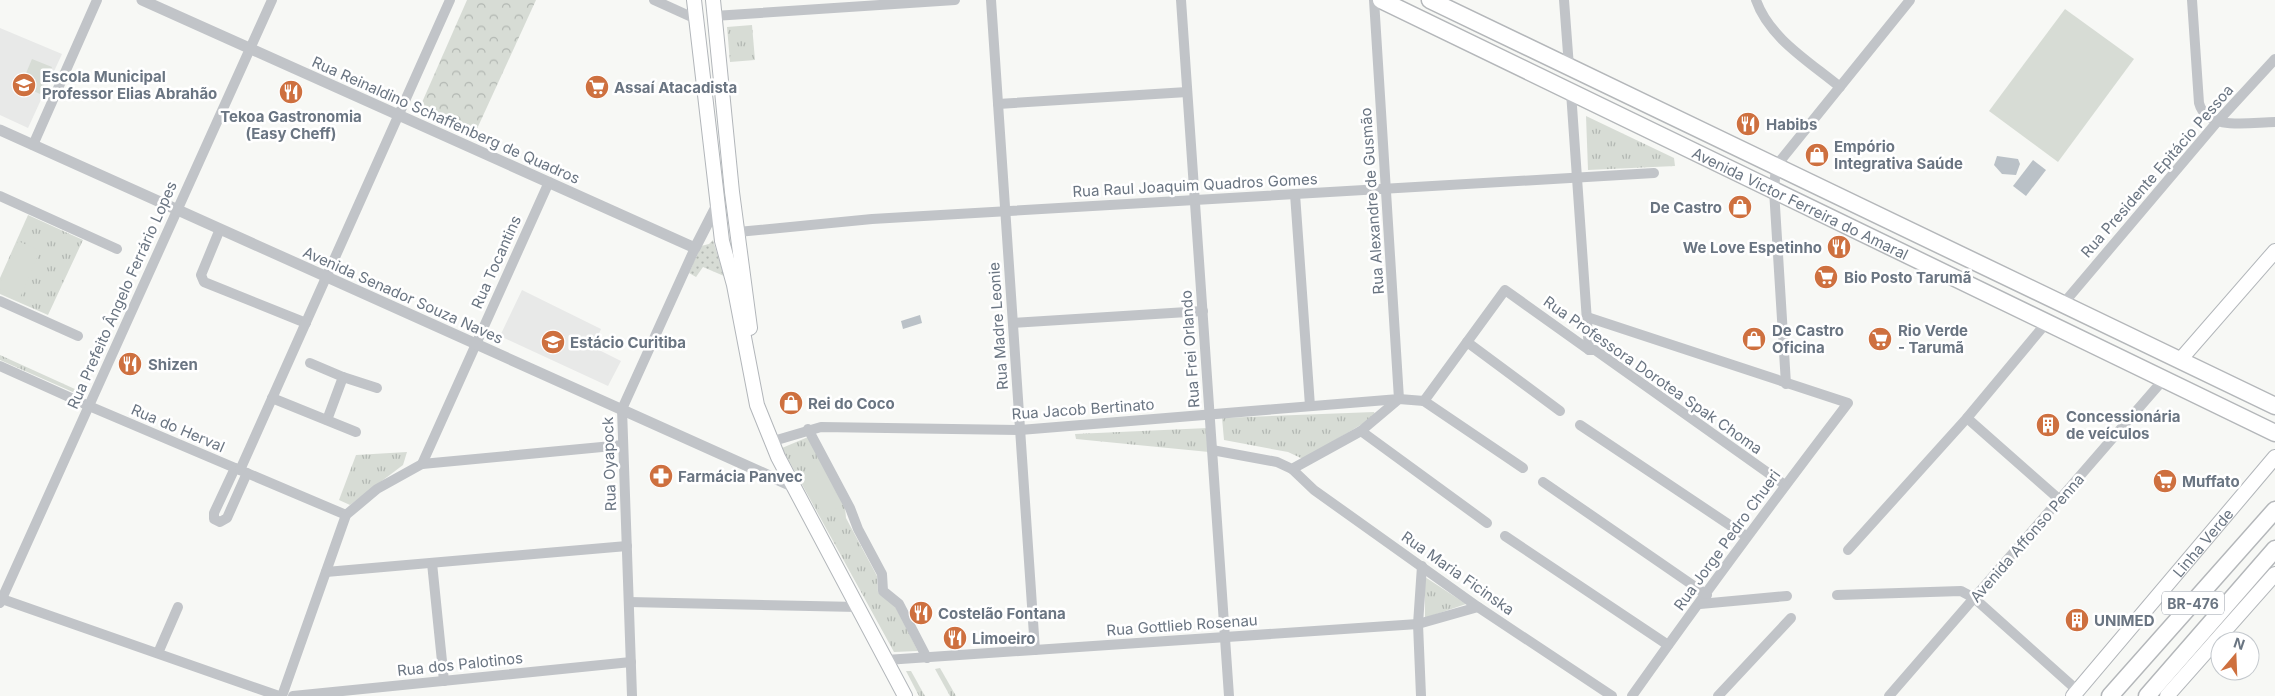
<svg xmlns="http://www.w3.org/2000/svg" width="2275" height="696" font-family="Inter,sans-serif">
	<style>
		.built { fill: #e8e9e8 }
		.grass { fill: url(#grass-dots) }
		.forest { fill: url(#forest-crowns) }
		.park { fill: url(#park-tufts) }
		.pitch { fill: #d7dcd5 }
		.water { fill: #bac1c7 }
		.lines { fill: none; stroke-linecap: round; stroke-linejoin: round }
		.secondary-casing { stroke: #b2b6ba; stroke-width: 16 }
		.trunk-casing { stroke: #b4b7ba; stroke-width: 19 }
		.minor { stroke: #c1c4c8; stroke-width: 10 }
		.tertiary { stroke: #c1c4c8; stroke-width: 11 }
		.secondary { stroke: #fff; stroke-width: 14 }
		.trunk { stroke: #fff; stroke-width: 16 }
		.labels { text-anchor: middle; dominant-baseline: central; stroke-width: 5; stroke-linejoin: round; paint-order: stroke }
		.shield { fill: #fff; stroke: #979ea8; stroke-width: 1 }
		.shield-label { font-size: 14px; font-weight: bold; fill: #6a7582 }
		.poi-label { font-size: 15px; font-weight: bold; fill: #6a7582; stroke: #fff; text-anchor: start }
		.street-label { font-size: 15px; fill: #6a7582; stroke: #fff }
	</style>
	<defs>
		<pattern id="grass-dots" width="8" height="8" patternUnits="userSpaceOnUse" patternTransform="scale(1.25)"><rect width="8" height="8" fill="#d7dcd5"/><path d="M2 2h.1M6 6h.1" fill="none" stroke="#b2b7b2" stroke-width="1.8" stroke-linecap="round"/></pattern>
		<pattern id="forest-crowns" width="20" height="18" patternUnits="userSpaceOnUse" patternTransform="scale(1.25)"><rect width="20" height="18" fill="#d7dcd5"/><path d="M2 6a3 3 0 1 1 6 0M12 15a3 3 0 1 1 6 0" fill="none" stroke="#b2b7b2"/></pattern>
		<pattern id="park-tufts" width="24" height="20" patternUnits="userSpaceOnUse" patternTransform="scale(1.25)"><rect width="24" height="20" fill="#d7dcd5"/><path d="M3 7l-1-3M5 7V3M7 7l1-3M15 17l-1-3M17 17v-4M19 17l1-3" fill="none" stroke="#b2b7b2"/></pattern>
	</defs>
	<rect width="100%" height="100%" fill="#f7f8f5"/>
	<!-- built -->
	<g class="built">
		<polygon points="0,28 62,54 28,128 0,115"/>
		<polygon points="522,290 601,329 593,347 621,361 608,386 500,336"/>
	</g>
	<!-- grass -->
	<polygon class="grass" points="713,240 724,276 703,267 696,277 689,273 701,246 709,244"/>
	<!-- forest -->
	<polygon class="forest" points="467,0 536,0 476,131 420,107"/>
	<!-- park -->
	<g class="park">
		<polygon points="752,25 755,60 730,62 727,27"/>
		<polygon points="1586,116 1674,158 1675,166 1588,170"/>
		<polygon points="28,215 83,240 48,315 0,294 0,278"/>
		<polygon points="0,355 77,390 75,393 0,360"/>
		<polygon points="1374,412 1376,416 1303,459 1288,452 1224,440 1222,418"/>
		<polygon points="1208,428 1209,452 1076,439 1075,434"/>
		<polygon points="808,437 845,507 846,518 877,576 878,592 895,606 918,651 894,652 782,448"/>
		<polygon points="407,452 403,465 350,505 339,500 356,455"/>
		<polygon points="1425,577 1466,604 1425,618"/>
		<polygon points="940,668 956,696 950,696 935,669"/>
		<polygon points="906,671 911,671 925,696 919,696"/>
	</g>
	<!-- pitch -->
	<g class="pitch">
		<polygon points="2065,9 2134,59 2058,162 1989,111"/>
		<polygon points="32,59 52,67 40,94 21,85"/>
		<polygon points="18,241 40,251 20,298 0,289 0,283"/>
		<polygon points="824,469 842,505 823,517 804,480"/>
	</g>
	<!-- water -->
	<g class="water">
		<polygon points="1997,156 2018,159 2020,164 2016,175 2002,174 1994,165"/>
		<polygon points="2033,160 2046,170 2026,196 2013,186"/>
		<polygon points="920,315 922,323 903,329 901,321"/>
	</g>
	<g class="lines">
		<!-- secondary casing -->
		<g class="secondary-casing">
			<g id="secondary">
				<polyline points="694,0 722,241 734,285 757,405 778,457 905,696"/>
				<polyline points="713,0 732,192 750,328"/>
				<polyline points="2180,360 2275,251"/>
				<path id="s1" d="M 2073,696 L 2275,457"/>
				<polyline points="2167,696 2275,574"/>
			</g>
		</g>
		<!-- trunk casing -->
		<g class="trunk-casing">
			<g id="trunk">
				<path id="s2" d="M 1381,0 L 2275,433"/>
				<polyline points="1430,0 2275,406"/>
				<polyline points="2110,696 2275,510"/>
				<polyline points="2147,696 2275,549"/>
			</g>
		</g>
		<!-- minor -->
		<g class="minor">
			<polyline points="654,0 696,19"/>
			<polyline points="991,0 1035,650"/>
			<polyline points="1181,0 1229,696"/>
			<polyline points="1564,0 1569,67"/>
			<path d="M 1756,0 C 1769,38 1810,62 1840,87"/>
			<path d="M 2192,0 L 2199,103 C 2207,132 2251,122 2275,122"/>
			<polyline points="714,16 955,0"/>
			<polyline points="1571,92 1589,350"/>
			<polyline points="998,104 1187,92"/>
			<polyline points="33,145 97,0"/>
			<polyline points="1295,194 1310,406"/>
			<polyline points="0,196 117,249"/>
			<polyline points="220,229 201,275 204,282 306,323"/>
			<polyline points="738,232 872,219 1654,173"/>
			<polyline points="0,301 78,336"/>
			<polyline points="2063,304 2217,122 2275,59"/>
			<path d="M 1587,317 L 1848,403 C 1774,500 1702,597 1632,696"/>
			<polyline points="1013,323 1203,311"/>
			<polyline points="1467,342 1560,411"/>
			<polyline points="310,363 343,377 327,420"/>
			<polyline points="0,366 89,406 346,515"/>
			<polyline points="343,377 377,388"/>
			<polyline points="1786,384 1774,190 1776,166 1910,0"/>
			<polyline points="272,398 356,432"/>
			<polyline points="1424,401 1523,468"/>
			<polyline points="1967,418 2060,500"/>
			<polyline points="1580,425 1746,536"/>
			<polyline points="808,429 850,508 858,529 882,574 883,591 899,604 927,658"/>
			<polyline points="1361,431 1487,523"/>
			<polyline points="770,442 821,427 1020,430 1399,399 1374,0"/>
			<polyline points="1212,450 1277,462 1292,469 1361,431 1399,399 1424,401 1505,290 1589,350 1595,350 1785,485"/>
			<polyline points="422,464 549,182"/>
			<polyline points="235,468 214,513 214,519 220,522 227,518 247,473"/>
			<polyline points="1292,469 1314,490 1478,607 1612,696"/>
			<polyline points="240,470 450,0"/>
			<polyline points="1543,482 1707,595"/>
			<polyline points="1505,536 1668,645"/>
			<polyline points="1848,550 1967,418 2047,322"/>
			<polyline points="432,563 444,681"/>
			<polyline points="326,572 627,546"/>
			<polyline points="1837,595 1961,591 1974,598 2078,691"/>
			<polyline points="2,599 279,696"/>
			<polyline points="629,602 858,607"/>
			<polyline points="0,603 272,0"/>
			<polyline points="1700,604 1787,596"/>
			<polyline points="158,653 178,607"/>
			<polyline points="886,660 1418,624 1478,607"/>
			<polyline points="282,696 346,515 377,489 422,464 623,445"/>
			<polyline points="293,696 631,662"/>
			<polyline points="632,696 622,409 695,248"/>
			<polyline points="1421,696 1418,624 1422,566"/>
			<polyline points="1718,696 1791,618"/>
			<polyline points="1889,696 2164,379"/>
		</g>
		<!-- tertiary -->
		<g class="tertiary">
			<polyline points="142,0 695,248 717,205"/>
			<polyline points="0,130 794,487"/>
		</g>
		<!-- secondary -->
		<use href="#secondary" class="secondary"/>
		<!-- trunk -->
		<use href="#trunk" class="trunk"/>
	</g>
	<!-- icons -->
	<defs>
		<g id="school-disc" transform="scale(1.25)"><circle r="9.5" fill="#ce703f" stroke="#fff"/><path d="M0-5L7-2L0 1L-7-2ZM-4 1L0 2.5L4 1V4Q0 6-4 4Z" fill="#fff"/></g>
		<g id="supermarket-disc" transform="scale(1.25)"><circle r="9.5" fill="#ce703f" stroke="#fff"/><path d="M-6-5.5h2.5l.6 2H6L4.5 2H-2.5L-4.4-4H-6ZM-1.5 3.2a1.3 1.3 0 1 0 .1 0ZM3 3.2a1.3 1.3 0 1 0 .1 0Z" fill="#fff"/></g>
		<g id="restaurant-disc" transform="scale(1.25)"><circle r="9.5" fill="#ce703f" stroke="#fff"/><path d="M-5-6h1v4h1v-4h1v4h1v-4h1v5L-1.5 .5V6h-2V.5L-5-1ZM5-6V6H3V1.5H1.5Q1.5-4 5-6Z" fill="#fff"/></g>
		<g id="shop-disc" transform="scale(1.25)"><circle r="9.5" fill="#ce703f" stroke="#fff"/><path d="M-5-2.5h2.3a2.7 3.5 0 0 1 5.4 0H5L5.5 6h-11ZM-1.5-2.5h3a1.5 2.3 0 0 0-3 0Z" fill="#fff"/></g>
		<g id="university-disc" transform="scale(1.25)"><circle r="9.5" fill="#ce703f" stroke="#fff"/><path d="M0-5L7-2L0 1L-7-2ZM-4 1L0 2.5L4 1V4Q0 6-4 4Z" fill="#fff"/></g>
		<g id="building-disc" transform="scale(1.25)"><circle r="9.5" fill="#ce703f" stroke="#fff"/><path d="M-4-6H4V6H1V3H-1V6H-4ZM-2.5-4.3h1.7v1.8h-1.7ZM.8-4.3h1.7v1.8H.8ZM-2.5-1h1.7V.8h-1.7ZM.8-1h1.7V.8H.8Z" fill="#fff"/></g>
		<g id="pharmacy-disc" transform="scale(1.25)"><circle r="9.5" fill="#ce703f" stroke="#fff"/><path d="M-2-6h4v4h4v4h-4v4h-4v-4h-4v-4h4Z" fill="#fff"/></g>
	</defs>
	<g fill-rule="evenodd">
		<use href="#school-disc" x="24" y="85"/>
		<use href="#supermarket-disc" x="597" y="87"/>
		<use href="#restaurant-disc" x="291" y="92"/>
		<use href="#restaurant-disc" x="1748" y="124"/>
		<use href="#shop-disc" x="1817" y="155"/>
		<use href="#shop-disc" x="1740" y="207"/>
		<use href="#restaurant-disc" x="1839" y="247"/>
		<use href="#supermarket-disc" x="1826" y="277"/>
		<use href="#shop-disc" x="1754" y="339"/>
		<use href="#supermarket-disc" x="1880" y="339"/>
		<use href="#university-disc" x="553" y="342"/>
		<use href="#restaurant-disc" x="130" y="364"/>
		<use href="#shop-disc" x="791" y="403"/>
		<use href="#building-disc" x="2048" y="425"/>
		<use href="#pharmacy-disc" x="661" y="476"/>
		<use href="#supermarket-disc" x="2165" y="481"/>
		<use href="#restaurant-disc" x="921" y="613"/>
		<use href="#building-disc" x="2077" y="620"/>
		<use href="#restaurant-disc" x="955" y="638"/>
	</g>
	<g class="labels">
		<!-- shield labels -->
		<rect class="shield" x="2162" y="591.5" width="62" height="23" rx="4"/>
		<g class="shield-label">
			<text x="2193" y="603">BR-476</text>
		</g>
		<!-- poi labels -->
		<g class="poi-label">
			<text x="42" y="76">Escola Municipal<tspan x="42" dy="17">Professor Elias Abrahão</tspan></text>
			<text x="614" y="87">Assaí Atacadista</text>
			<text x="291" y="116" text-anchor="middle">Tekoa Gastronomia<tspan x="291" dy="17">(Easy Cheff)</tspan></text>
			<text x="1766" y="124">Habibs</text>
			<text x="1834" y="146">Empório<tspan x="1834" dy="17">Integrativa Saúde</tspan></text>
			<text x="1722" y="207" text-anchor="end">De Castro</text>
			<text x="1822" y="247" text-anchor="end">We Love Espetinho</text>
			<text x="1844" y="277">Bio Posto Tarumã</text>
			<text x="1772" y="330">De Castro<tspan x="1772" dy="17">Oficina</tspan></text>
			<text x="1898" y="330">Rio Verde<tspan x="1898" dy="17">- Tarumã</tspan></text>
			<text x="570" y="342">Estácio Curitiba</text>
			<text x="148" y="364">Shizen</text>
			<text x="808" y="403">Rei do Coco</text>
			<text x="2066" y="416">Concessionária<tspan x="2066" dy="17">de veículos</tspan></text>
			<text x="678" y="476">Farmácia Panvec</text>
			<text x="2182" y="481">Muffato</text>
			<text x="938" y="613">Costelão Fontana</text>
			<text x="2094" y="620">UNIMED</text>
			<text x="972" y="638">Limoeiro</text>
		</g>
		<!-- street labels -->
		<g class="street-label">
			<text transform="translate(446 120) rotate(24)">Rua Reinaldino Schaffenberg de Quadros</text>
			<text transform="translate(2157 171) rotate(-49)">Rua Presidente Epitácio Pessoa</text>
			<text transform="translate(1195 185) rotate(-3)">Rua Raul Joaquim Quadros Gomes</text>
			<text transform="translate(1372 201) rotate(-94)">Rua Alexandre de Gusmão</text>
			<text stroke="none"><textPath href="#s2" startOffset="466">Avenida Victor Ferreira do Amaral</textPath></text>
			<text transform="translate(496 262) rotate(-66)">Rua Tocantins</text>
			<text transform="translate(122 295) rotate(-66)">Rua Prefeito Ângelo Ferrário Lopes</text>
			<text transform="translate(403 295) rotate(24)">Avenida Senador Souza Naves</text>
			<text transform="translate(998 326) rotate(-94)">Rua Madre Leonie</text>
			<text transform="translate(1190 349) rotate(-94)">Rua Frei Orlando</text>
			<text transform="translate(1653 375) rotate(35)">Rua Professora Dorotea Spak Choma</text>
			<text transform="translate(1083 409) rotate(-4)">Rua Jacob Bertinato</text>
			<text transform="translate(178 428) rotate(23)">Rua do Herval</text>
			<text transform="translate(609 464) rotate(-92)">Rua Oyapock</text>
			<text transform="translate(2027 538) rotate(-49)">Avenida Affonso Penna</text>
			<text transform="translate(1727 540) rotate(-54)">Rua Jorge Pedro Chueri</text>
			<text stroke="none"><textPath href="#s1" startOffset="201">Linha Verde</textPath></text>
			<text transform="translate(1458 573) rotate(35)">Rua Maria Ficinska</text>
			<text transform="translate(1182 625) rotate(-4)">Rua Gottlieb Rosenau</text>
			<text transform="translate(460 664) rotate(-6)">Rua dos Palotinos</text>
		</g>
	</g>
	<!-- north arrow -->
	<g transform="translate(2235 656) rotate(19)"><circle r="24" fill="#ffffff" stroke="#c3c8cd"/>
	<path d="M0-4L9 19L0 12L-9 19Z" fill="#ce703f"/>
	<text y="-8" font-size="14" font-weight="bold" text-anchor="middle" fill="#6a7582">N</text>
	</g>
</svg>
